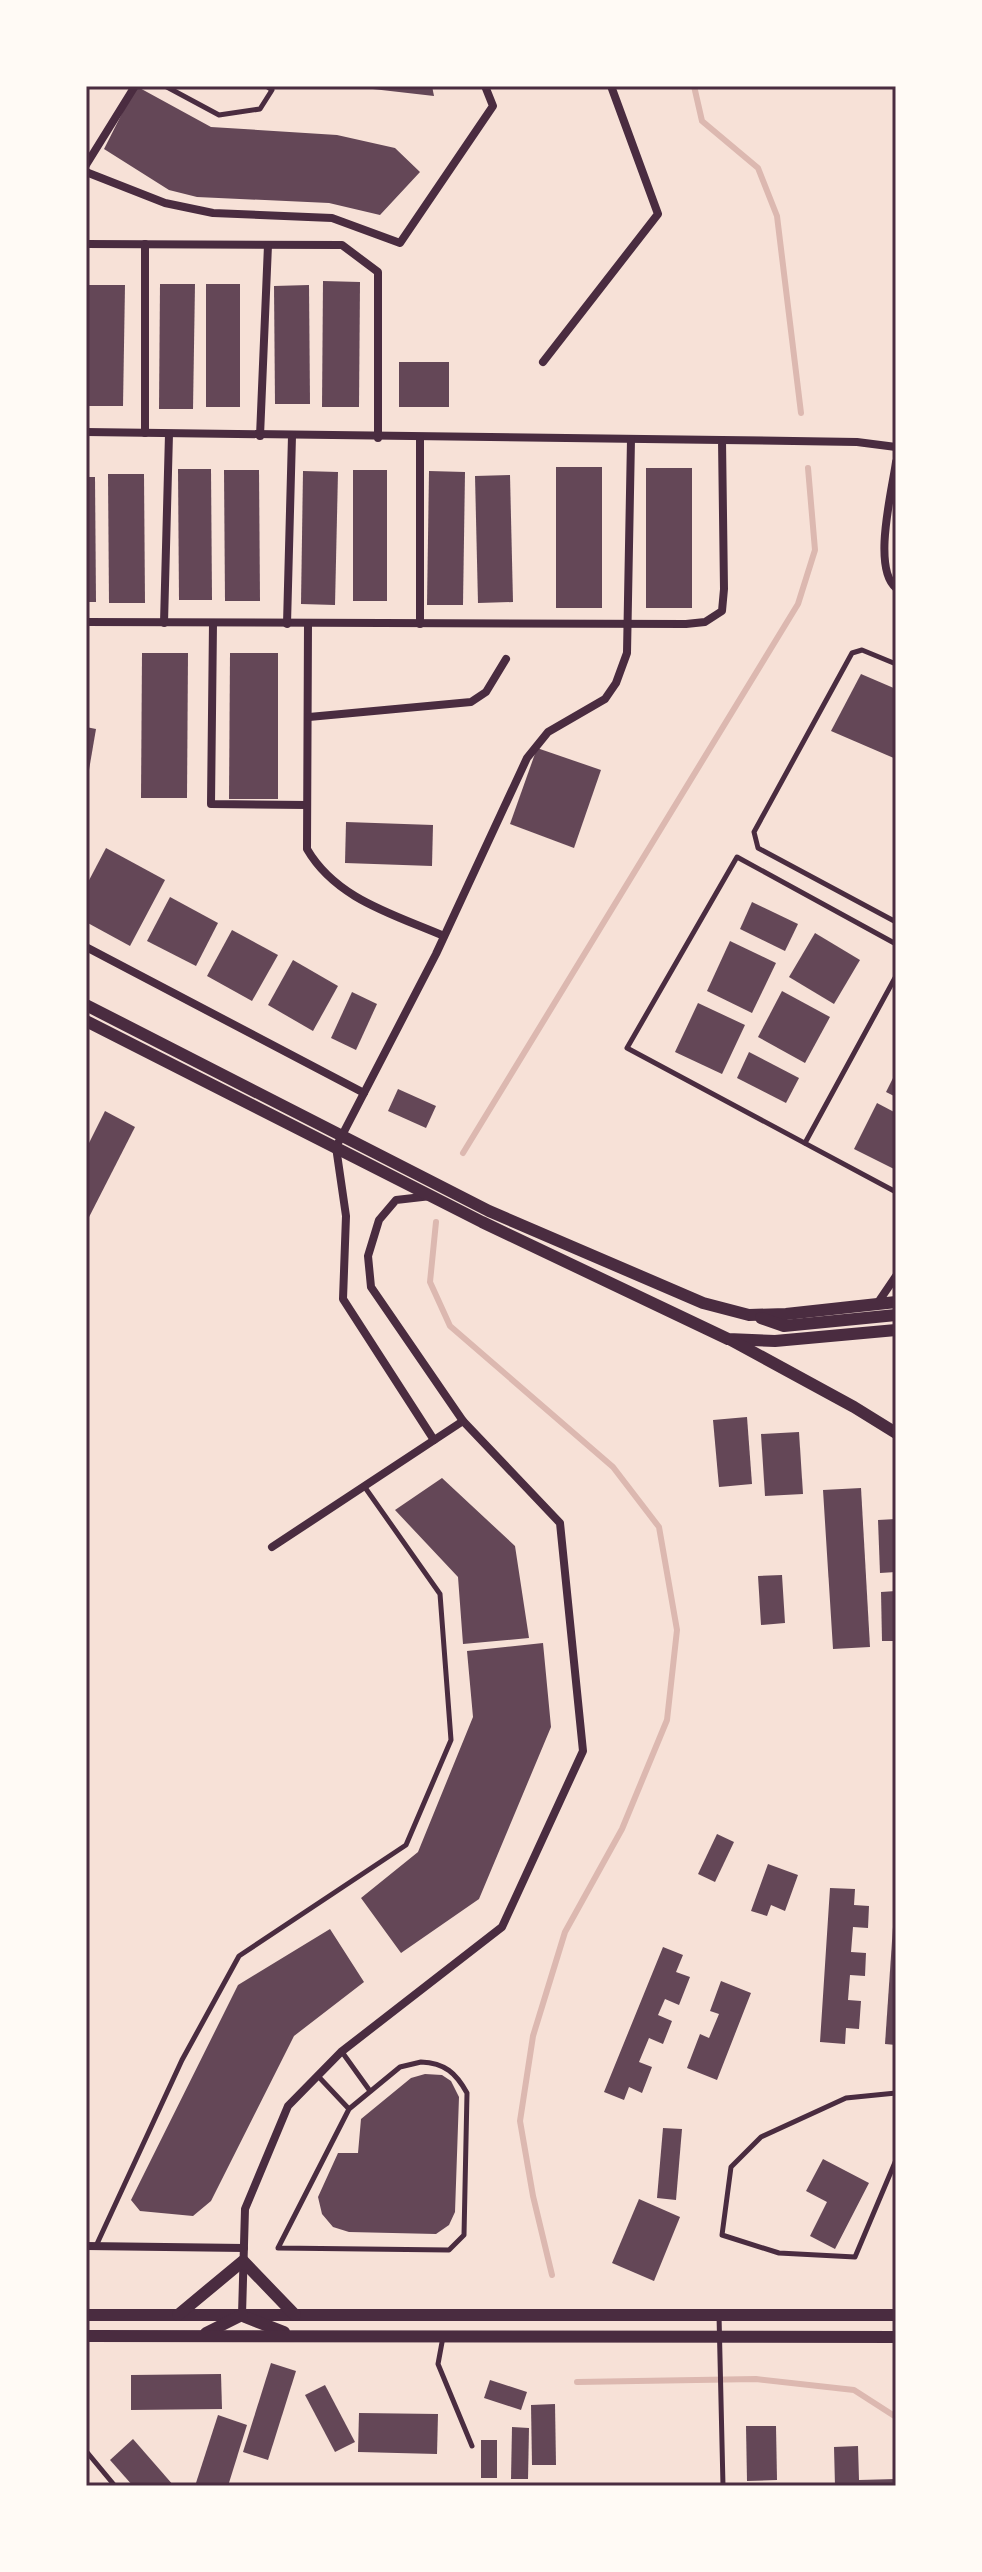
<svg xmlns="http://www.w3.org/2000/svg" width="982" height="2572" font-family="Karla,sans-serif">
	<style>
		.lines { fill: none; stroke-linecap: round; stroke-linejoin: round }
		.stream { stroke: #dcb8b0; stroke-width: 6 }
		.building { fill: #644757 }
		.service { stroke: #4a2c40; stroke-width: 5 }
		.minor { stroke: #4a2c40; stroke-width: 8 }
		.tertiary { stroke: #4a2c40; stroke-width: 12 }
		.neatline { fill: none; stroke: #4a2c40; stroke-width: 3 }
	</style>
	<rect width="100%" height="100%" fill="#f7e1d7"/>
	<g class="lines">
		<!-- stream -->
		<g class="stream">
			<polyline points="694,86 702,121 758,168 777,216 801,413"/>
			<polyline points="463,1153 798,604 815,550 808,468"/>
			<polyline points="436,1222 430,1282 450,1326 613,1467 659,1527 677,1630 667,1720 622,1829 565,1932 533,2036 520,2121 533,2196 552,2275"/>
			<polyline points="577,2382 756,2379 854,2390 896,2417"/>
		</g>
	</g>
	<!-- building -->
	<g class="building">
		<polygon points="136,86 211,127 337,135 395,148 420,172 380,215 329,203 197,197 169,190 104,149"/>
		<polygon points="364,86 432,86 434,96 364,88"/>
		<polygon points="323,281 360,282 359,407 322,407"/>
		<polygon points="160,284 195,284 193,409 159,409"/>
		<rect x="206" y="284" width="34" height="123"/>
		<polygon points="86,285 125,285 123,406 86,406"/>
		<polygon points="309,285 310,404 275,404 274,286"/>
		<rect x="399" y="362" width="50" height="45"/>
		<rect x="556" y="467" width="46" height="141"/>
		<rect x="646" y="468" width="46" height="140"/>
		<polygon points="178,469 211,469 212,600 179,600"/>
		<polygon points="224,470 259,470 260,601 225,601"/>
		<rect x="353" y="470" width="34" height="131"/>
		<polygon points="303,471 338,472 335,605 301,604"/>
		<polygon points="429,471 465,472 463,605 427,605"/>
		<polygon points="108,474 144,474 145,603 109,603"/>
		<polygon points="510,475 513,602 478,603 475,476"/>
		<polygon points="86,477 95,477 96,602 86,602"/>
		<polygon points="142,653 188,653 187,798 141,798"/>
		<polygon points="230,653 278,653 278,799 229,799"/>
		<polygon points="861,674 896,689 896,759 831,731"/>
		<polygon points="86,727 96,729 89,770 86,770"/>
		<polygon points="537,748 601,770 574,848 510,824"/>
		<polygon points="346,822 433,825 432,866 345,863"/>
		<polygon points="106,848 165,880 130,946 86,922 86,886"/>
		<polygon points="170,897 218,923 196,966 147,941"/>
		<polygon points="752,902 798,924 785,951 740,929"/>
		<polygon points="232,930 278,955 252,1001 207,976"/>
		<polygon points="815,933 860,960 834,1004 789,977"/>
		<polygon points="730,941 776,963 752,1013 707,991"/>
		<polygon points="293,960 338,986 313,1031 268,1005"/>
		<polygon points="782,991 830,1017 805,1063 758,1037"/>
		<polygon points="352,992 377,1004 356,1050 331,1038"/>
		<polygon points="698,1003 745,1025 722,1074 675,1052"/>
		<polygon points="749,1052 799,1078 786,1103 737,1078"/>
		<polygon points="896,1072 896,1097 886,1092"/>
		<polygon points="398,1089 436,1106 426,1128 388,1111"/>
		<polygon points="877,1103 896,1113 896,1170 854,1149"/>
		<polygon points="105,1111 135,1127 86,1223 86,1149"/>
		<polygon points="747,1417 752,1484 719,1487 713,1420"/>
		<polygon points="799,1432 803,1494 765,1496 761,1434"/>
		<polygon points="442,1478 515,1546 529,1638 463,1644 458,1577 395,1510"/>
		<polygon points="861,1488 870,1647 833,1649 823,1490"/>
		<polygon points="896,1519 896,1572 880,1573 878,1520"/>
		<polygon points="782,1575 785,1623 761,1625 758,1576"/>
		<polygon points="896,1591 896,1641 882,1641 881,1592"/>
		<polygon points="543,1643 551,1727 479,1899 401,1953 361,1898 418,1852 473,1717 467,1651"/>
		<polygon points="717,1834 734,1842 715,1882 698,1874"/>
		<polygon points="768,1864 798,1875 785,1911 771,1905 767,1916 751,1911"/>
		<polygon points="830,1888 855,1889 854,1905 869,1906 868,1928 853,1927 851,1952 866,1953 865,1976 850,1975 848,2000 861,2001 859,2029 846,2028 845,2044 820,2042"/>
		<polygon points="894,1912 896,1913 896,2045 885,2044"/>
		<polygon points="330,1929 364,1982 294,2036 211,2201 193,2216 140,2211 131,2200 238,1985"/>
		<polygon points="663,1947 683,1955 676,1972 690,1977 679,2005 665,1999 658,2015 672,2021 663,2044 649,2038 639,2062 652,2067 642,2093 629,2087 624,2100 604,2092"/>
		<polygon points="721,1981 751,1993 717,2080 687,2068 700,2034 709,2038 719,2014 710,2011"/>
		<polygon points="425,2074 442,2075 451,2081 459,2097 455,2212 449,2225 436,2234 349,2232 333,2227 322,2214 318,2197 338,2153 358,2153 361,2119 411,2078"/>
		<polygon points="663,2128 682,2129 676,2200 657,2198"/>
		<polygon points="823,2159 869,2183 835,2249 810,2236 827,2202 806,2191"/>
		<polygon points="639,2199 680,2217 654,2281 612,2263"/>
		<polygon points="271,2363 296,2371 268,2460 243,2452"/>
		<polygon points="221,2374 222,2409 131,2410 131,2375"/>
		<polygon points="490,2380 527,2392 521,2410 484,2398"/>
		<polygon points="325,2385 355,2442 335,2452 305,2395"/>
		<polygon points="555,2404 556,2465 532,2465 531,2405"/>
		<polygon points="359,2413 438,2414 437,2454 358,2452"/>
		<polygon points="218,2415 247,2425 228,2486 195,2486"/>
		<polygon points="746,2426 776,2426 777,2480 747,2481"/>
		<polygon points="512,2427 529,2428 528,2479 511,2479"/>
		<polygon points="133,2439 174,2486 133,2486 110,2460"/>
		<rect x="481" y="2440" width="16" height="38"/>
		<polygon points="858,2446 859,2480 896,2479 896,2486 835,2486 834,2447"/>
	</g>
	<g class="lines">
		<!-- service -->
		<g class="service">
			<polyline points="165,86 219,115 260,109 272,90 266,86"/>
			<polyline points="896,664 862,650 852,653 754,832 758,848 896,922"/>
			<polyline points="896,944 737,857 627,1048 896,1192"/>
			<polyline points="805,1143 896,976"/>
			<polyline points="342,2052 370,2091"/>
			<path d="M 421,2062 C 445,2063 456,2073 467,2093 L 464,2235 L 449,2250 L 278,2248 L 349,2109 L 400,2067 Z"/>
			<polyline points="317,2075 349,2109"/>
			<polyline points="896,2093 846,2098 761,2137 731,2167 722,2235 779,2253 855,2257 896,2160"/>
			<polyline points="96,2246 182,2060 239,1956 406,1845 451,1740 440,1594 364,1486"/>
			<polyline points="719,2315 723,2486"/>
			<polyline points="443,2337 438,2364 472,2446"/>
			<polyline points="86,2451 115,2486"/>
		</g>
		<!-- minor -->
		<g class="minor">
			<polyline points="86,165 135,86"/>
			<polyline points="86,172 165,203 213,213 332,218 400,243 493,106 485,86"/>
			<polyline points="86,244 342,245 378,272 378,438"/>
			<polyline points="145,244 145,433"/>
			<polyline points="543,362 658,214 611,86"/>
			<polyline points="86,432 722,440 724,589 722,611 705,622 686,624 86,622"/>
			<polyline points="260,436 268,245"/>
			<polyline points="420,438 420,624"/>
			<polyline points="722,440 857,442 896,447"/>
			<path d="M 896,462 C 892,491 872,568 896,588"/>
			<polyline points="164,623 169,434"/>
			<polyline points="213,623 211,804 307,805"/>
			<polyline points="287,624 292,436"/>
			<path d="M 308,624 L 307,849 C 336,899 393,914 444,936"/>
			<polyline points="309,717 471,702 486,692 506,659"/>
			<polyline points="86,947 364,1093"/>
			<polyline points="877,1304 896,1276"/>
			<polyline points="434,1440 343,1299 346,1216 336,1147 436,954 527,758 548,732 605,699 616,683 627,653 631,439"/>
			<polyline points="272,1547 463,1421"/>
			<polyline points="86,2246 244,2248"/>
			<polyline points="242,2315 245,2209 288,2106 341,2052 502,1927 583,1751 560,1523 463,1421 371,1287 368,1256 379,1220 396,1200 431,1196"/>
		</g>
		<!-- tertiary -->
		<g class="tertiary">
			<polyline points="86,1005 489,1211 703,1303 749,1315 786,1314 896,1302"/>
			<polyline points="86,1021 482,1222 728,1339 775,1341 896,1330"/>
			<polyline points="761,1318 784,1326 896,1315"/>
			<polyline points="731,1340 854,1407 896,1433"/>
			<polyline points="86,2315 896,2315"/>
			<polyline points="178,2315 243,2261 295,2315"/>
			<polyline points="245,2317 284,2332"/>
			<polyline points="206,2333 242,2315"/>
			<polyline points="86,2336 896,2337"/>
		</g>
	</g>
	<!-- border -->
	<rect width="982" height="2572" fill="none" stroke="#fffaf5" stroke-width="176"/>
	<rect x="88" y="88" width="806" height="2396" class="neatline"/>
</svg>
